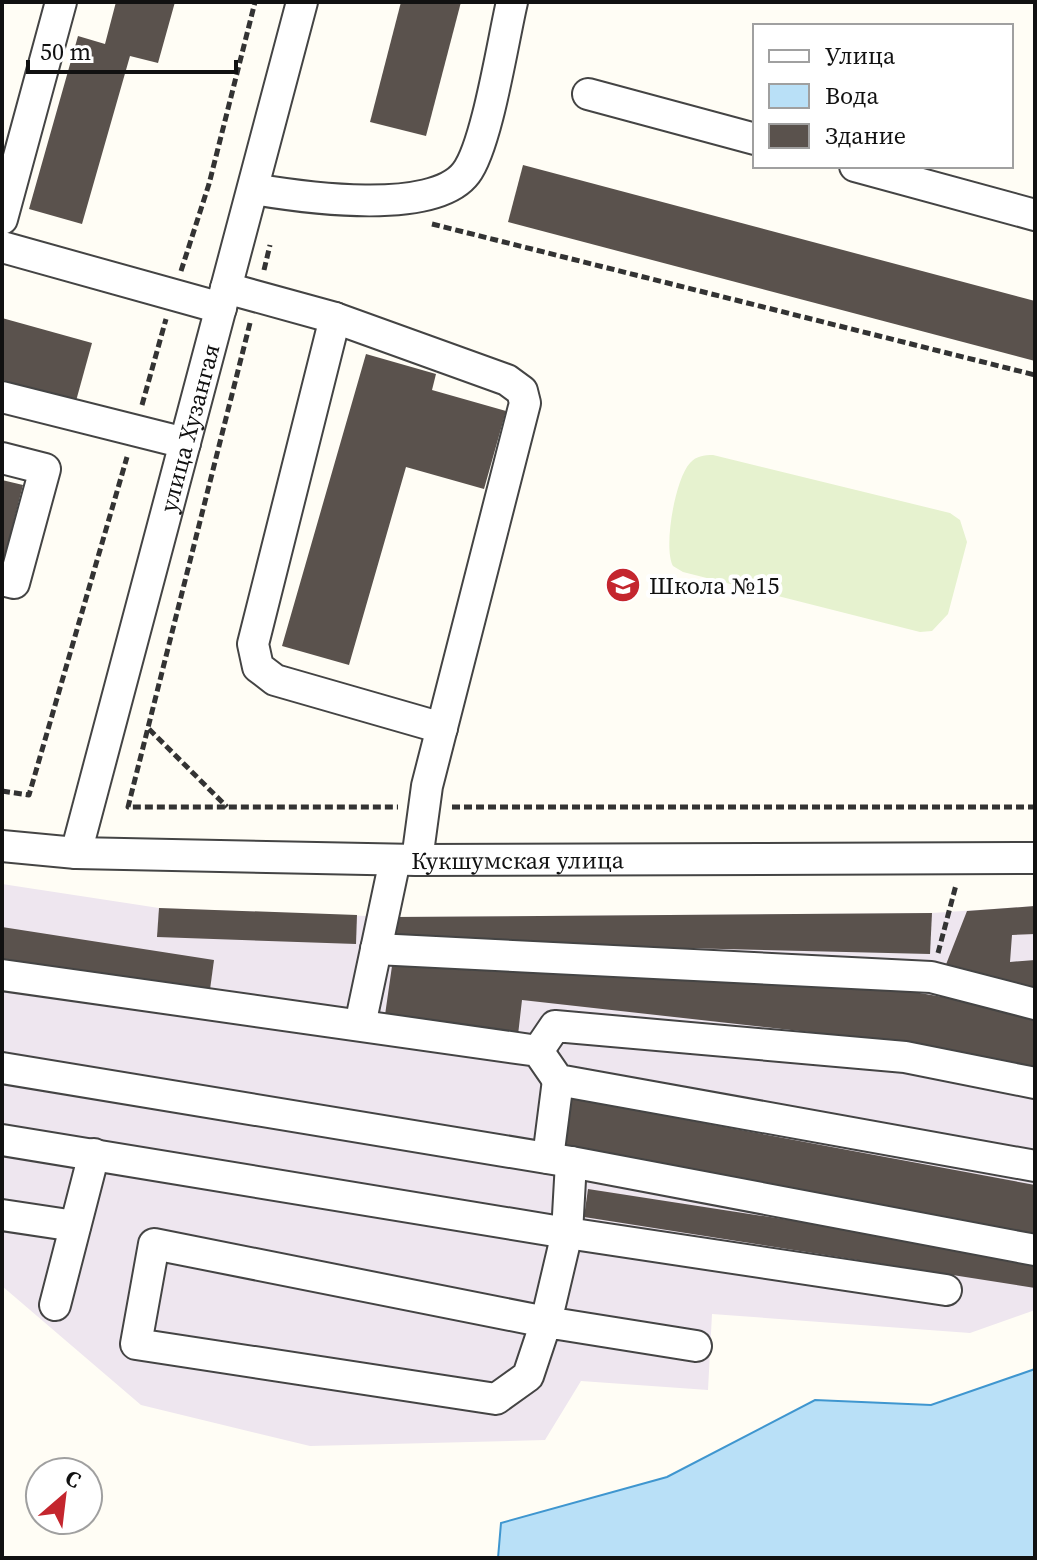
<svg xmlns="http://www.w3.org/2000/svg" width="1037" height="1560" font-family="'Source Serif 4',serif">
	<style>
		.industrial { fill: #eee6ef }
		.pitch { fill: #e6f2cf }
		.water { fill: #b9e0f7; stroke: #3f96cf; stroke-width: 2 }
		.building { fill: #5a524d }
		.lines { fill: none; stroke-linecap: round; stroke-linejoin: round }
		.minor-casing { stroke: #444; stroke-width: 34 }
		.path { stroke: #333; stroke-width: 5; stroke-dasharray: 8 4; stroke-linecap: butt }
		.minor { stroke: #fff; stroke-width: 30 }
		.labels { text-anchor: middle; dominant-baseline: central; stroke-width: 8; stroke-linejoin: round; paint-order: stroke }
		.street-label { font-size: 24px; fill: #111; stroke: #fff }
		.poi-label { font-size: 24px; fill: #111; stroke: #fff; text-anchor: start }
	</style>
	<rect width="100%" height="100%" fill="#fffdf5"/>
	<!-- industrial -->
	<polygon class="industrial" points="2,884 159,908 393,917 932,913 1035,906 1035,1310 970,1333 712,1314 708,1390 581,1381 545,1440 310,1446 141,1405 2,1286"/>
	<!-- pitch -->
	<path class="pitch" d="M 713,455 L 950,513 L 960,520 L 967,542 L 948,614 L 932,631 L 920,632 L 683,572 L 673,566 C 663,548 675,479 690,463 C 696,456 704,455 713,455 Z"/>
	<!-- water -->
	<polygon class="water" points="1035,1369 1035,1558 498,1558 501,1523 667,1477 815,1400 931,1405"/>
	<!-- building -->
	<g class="building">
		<polygon points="116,2 175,2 158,63 130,56 82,224 29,209 78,36 105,44"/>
		<polygon points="401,2 461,2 426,136 370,122"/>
		<polygon points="523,165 1035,301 1035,361 508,222"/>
		<polygon points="2,318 92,343 76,401 2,380"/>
		<polygon points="366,354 436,374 432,390 506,411 484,489 406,467 349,665 282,646"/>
		<polygon points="2,480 23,485 3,564 2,564"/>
		<polygon points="1035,906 1035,934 1012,935 1010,962 1035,960 1035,991 945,967 967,911"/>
		<polygon points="159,908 357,915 356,944 157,937"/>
		<polygon points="932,913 930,954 390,941 393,917"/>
		<polygon points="2,927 214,960 209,997 2,965"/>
		<polygon points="392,966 914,992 1035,1013 1035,1069 916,1044 522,1000 518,1035 385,1015"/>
		<polygon points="570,1098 1035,1185 1035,1237 560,1148"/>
		<polygon points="588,1189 1035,1258 1035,1288 584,1217"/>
	</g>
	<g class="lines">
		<!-- minor casing -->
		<g class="minor-casing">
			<g id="minor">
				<polyline points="588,94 755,139"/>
				<polyline points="855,166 1035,215"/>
				<path d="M 253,189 C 301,197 433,217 466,173 C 487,146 503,40 512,2"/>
				<polyline points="2,219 61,2"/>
				<polyline points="2,247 221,308"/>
				<polyline points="226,288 335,318 507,380 522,391 525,403 427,786 417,860"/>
				<polyline points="335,318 253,644 258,667 275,680 442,728"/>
				<polyline points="2,397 185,443"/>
				<polyline points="2,458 45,469 14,583 2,580"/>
				<path id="s1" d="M 2,846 L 76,853 L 417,860 L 1035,858"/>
				<path id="s2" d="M 76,853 L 302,2"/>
				<polyline points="376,949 931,977 1035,1004"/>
				<polyline points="2,975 538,1051 558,1080 1035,1166"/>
				<polyline points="360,1025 395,860"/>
				<polyline points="538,1051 555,1026 905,1057 1035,1083"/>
				<polyline points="2,1068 571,1162 1035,1250"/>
				<polyline points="2,1140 567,1233 946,1290"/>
				<polyline points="548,1158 558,1080"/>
				<polyline points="571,1162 567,1233 546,1322 528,1376 496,1399 136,1344 154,1244 546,1322 696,1346"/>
				<polyline points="2,1215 75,1226"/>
				<polyline points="55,1305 94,1154"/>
			</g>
		</g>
		<!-- path -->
		<g class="path">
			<polyline points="432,224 1035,375"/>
			<polyline points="264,270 270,245"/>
			<polyline points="181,271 209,184 255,2"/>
			<polyline points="250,323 128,807 398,807"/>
			<polyline points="142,405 166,319"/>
			<polyline points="149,729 227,807"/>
			<polyline points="2,791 29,795 127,457"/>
			<polyline points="452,807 1035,807"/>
			<polyline points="938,953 956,885"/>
		</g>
		<!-- minor -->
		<use href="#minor" class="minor"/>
	</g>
	<!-- icons -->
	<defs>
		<g id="school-disc" transform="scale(1.8)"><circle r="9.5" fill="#c4262e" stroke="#fff"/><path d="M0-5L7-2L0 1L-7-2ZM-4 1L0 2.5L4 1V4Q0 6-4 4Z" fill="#fff"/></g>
	</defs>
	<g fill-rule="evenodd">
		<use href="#school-disc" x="623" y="585"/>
	</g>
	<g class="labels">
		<!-- street labels -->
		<g class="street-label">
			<text stroke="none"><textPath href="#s2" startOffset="440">улица Хузангая</textPath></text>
			<text stroke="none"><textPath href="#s1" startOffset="516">Кукшумская улица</textPath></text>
		</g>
		<!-- poi labels -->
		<g class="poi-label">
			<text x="649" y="585">Школа №15</text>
		</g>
	</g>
	<!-- border -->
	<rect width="1037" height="1560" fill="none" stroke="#111111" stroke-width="8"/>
	<!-- legend -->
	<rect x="753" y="24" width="260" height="144" fill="#ffffff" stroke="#a0a0a0" stroke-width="2"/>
	<rect x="769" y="50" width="40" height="12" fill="#ffffff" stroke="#a0a0a0" stroke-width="2"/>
	<text x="825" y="64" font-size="24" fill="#111111">Улица</text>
	<rect x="769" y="84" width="40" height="24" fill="#b9e0f7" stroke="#a0a0a0" stroke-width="2"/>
	<text x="825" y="104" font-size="24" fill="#111111">Вода</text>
	<rect x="769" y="124" width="40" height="24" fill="#5a524d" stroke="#a0a0a0" stroke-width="2"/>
	<text x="825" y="144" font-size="24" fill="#111111">Здание</text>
	<!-- north arrow -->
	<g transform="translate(64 1496) rotate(28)"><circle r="38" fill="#ffffff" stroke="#a0a0a0" stroke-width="2"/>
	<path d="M0-6L14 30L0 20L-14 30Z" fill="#c4262e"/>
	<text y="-12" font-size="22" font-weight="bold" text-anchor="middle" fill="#111111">С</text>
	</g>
	<!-- scale -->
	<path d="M28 60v12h208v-12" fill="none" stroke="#111111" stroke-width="4"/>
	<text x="40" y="60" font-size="24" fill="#111111" stroke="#ffffff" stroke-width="6" paint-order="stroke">50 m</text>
</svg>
